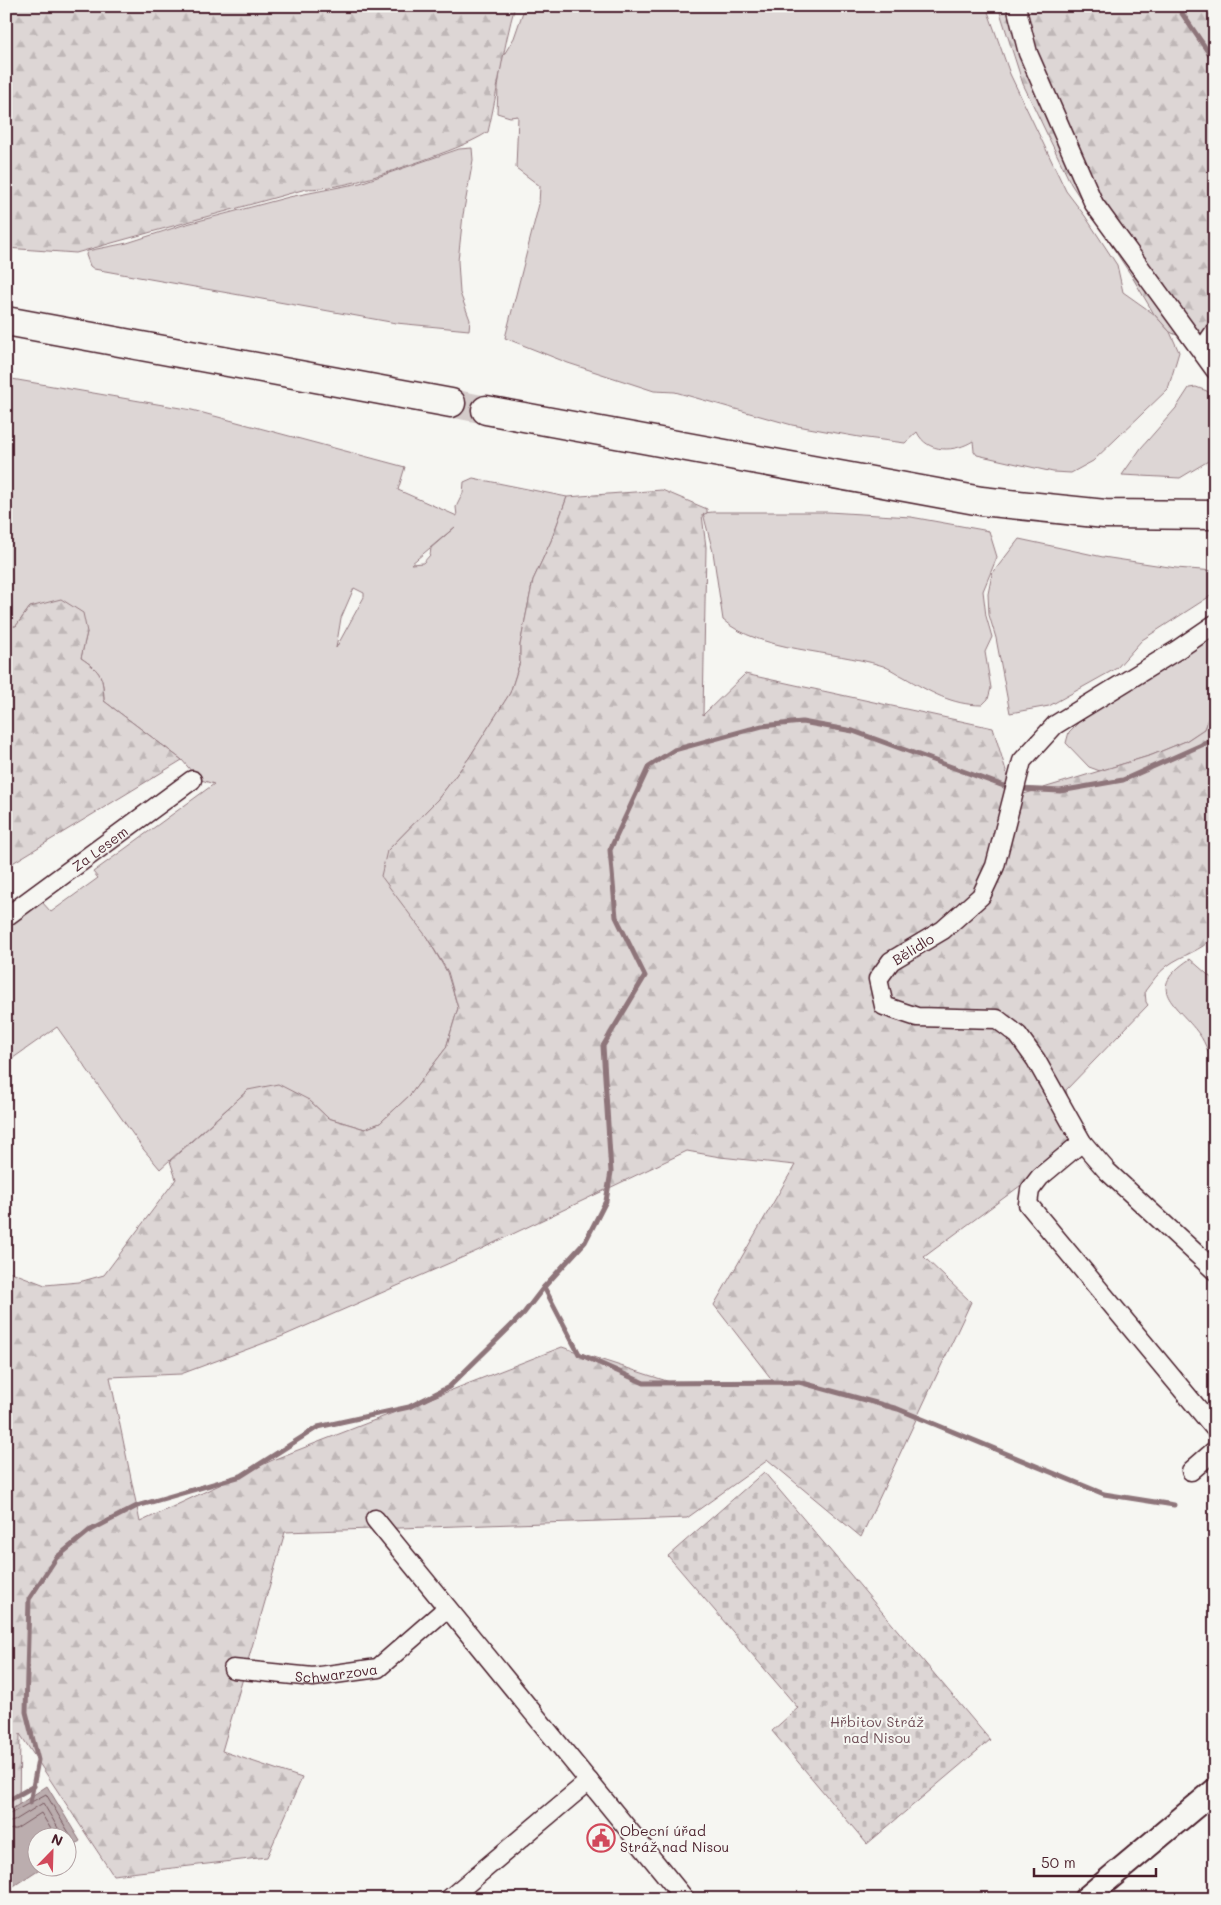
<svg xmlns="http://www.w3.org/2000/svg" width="1221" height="1905" font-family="Mali,sans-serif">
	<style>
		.grass { fill: #ddd6d5; stroke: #947a80; fill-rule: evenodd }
		.forest { fill: url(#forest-firs); stroke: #947a80; fill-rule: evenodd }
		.cemetery { fill: url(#cemetery-stones); stroke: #947a80 }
		.water { fill: #bbadae; stroke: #8e747a }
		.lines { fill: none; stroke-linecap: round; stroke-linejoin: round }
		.shore { stroke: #77585f; stroke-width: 1 }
		.stream { stroke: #8e747a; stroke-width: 5 }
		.primary-tunnel { stroke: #d4cbca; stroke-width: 28; stroke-dasharray: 28 14; stroke-linecap: butt }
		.minor-casing { stroke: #4a1f2b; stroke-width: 21 }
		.tertiary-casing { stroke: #4a1f2b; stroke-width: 26 }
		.primary-casing { stroke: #4a1f2b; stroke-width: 31 }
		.minor { stroke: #f6f6f2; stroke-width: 18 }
		.tertiary { stroke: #f6f6f2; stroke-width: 22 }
		.primary { stroke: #f6f6f2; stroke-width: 28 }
		.labels { text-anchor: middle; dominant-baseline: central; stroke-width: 4; stroke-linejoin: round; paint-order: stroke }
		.street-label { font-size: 14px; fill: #4a1f2b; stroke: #f6f6f2 }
		.park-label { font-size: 14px; fill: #6f4d56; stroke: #f6f6f2 }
		.poi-label { font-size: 14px; fill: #4a1f2b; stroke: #f6f6f2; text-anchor: start }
	</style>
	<defs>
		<pattern id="forest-firs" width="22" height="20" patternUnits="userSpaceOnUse" patternTransform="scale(1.25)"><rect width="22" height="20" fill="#ddd6d5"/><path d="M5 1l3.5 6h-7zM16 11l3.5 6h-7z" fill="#bfb7b7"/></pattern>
		<pattern id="cemetery-stones" width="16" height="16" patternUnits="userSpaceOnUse" patternTransform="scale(1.25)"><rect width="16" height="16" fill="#ddd6d5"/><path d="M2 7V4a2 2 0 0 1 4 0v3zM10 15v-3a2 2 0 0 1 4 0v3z" fill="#bfb7b7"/></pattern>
	</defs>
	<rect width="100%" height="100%" fill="#f6f6f2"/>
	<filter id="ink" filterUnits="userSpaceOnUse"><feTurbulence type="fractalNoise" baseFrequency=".02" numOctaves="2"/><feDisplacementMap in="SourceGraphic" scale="10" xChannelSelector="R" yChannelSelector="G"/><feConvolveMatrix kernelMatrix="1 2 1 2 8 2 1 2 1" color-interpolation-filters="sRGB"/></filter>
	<g filter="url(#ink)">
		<!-- grass -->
		<g class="grass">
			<path d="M 525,6 L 986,6 L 1010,74 L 1066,191 L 1085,216 L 1117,265 L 1123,292 L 1154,314 L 1170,332 L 1179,352 L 1168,389 L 1093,461 L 1071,473 L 1053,472 L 977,455 L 974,451 L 973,441 C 956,452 927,454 917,432 L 905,443 L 859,437 L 792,425 L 675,392 L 654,391 L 568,363 L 505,338 L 539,204 L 540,186 L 516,168 L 518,116 L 510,117 L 497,113 L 498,87 L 502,58 L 514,38 Z"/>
			<polygon points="472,148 473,160 463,215 458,261 460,293 470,320 469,330 396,323 94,269 90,266 86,255 87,251 127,243 183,225 289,197 360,183 459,149"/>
			<path d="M 6,378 L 192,410 L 405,467 L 398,490 L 457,516 L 456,507 L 463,493 L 464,482 L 473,478 L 567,497 L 551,541 L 533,580 L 520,645 L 520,662 L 510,693 L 469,758 L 438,799 L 387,851 L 426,936 L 447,972 L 458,1008 L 446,1048 L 410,1095 L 380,1123 L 365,1129 L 328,1118 L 309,1100 L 248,1090 L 160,1169 L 144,1150 L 57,1027 L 6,1063 L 6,928 L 42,902 L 51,912 L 98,878 L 93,872 L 214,784 L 198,779 L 182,760 L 104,701 C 103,677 102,672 81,658 L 87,632 L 30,607 L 16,626 L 6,627 ZM 455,527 L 431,548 L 430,555 L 423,563 L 411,564 ZM 354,588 L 364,593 L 364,597 L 336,648 L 341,618 Z"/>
			<polygon points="1196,387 1207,391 1215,400 1215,457 1180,478 1122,475 1141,448 1176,408 1189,388"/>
			<path d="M 713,512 L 828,512 L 911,517 L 989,531 L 997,557 L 983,591 L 986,616 L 992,637 L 985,652 L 991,688 L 988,699 L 982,705 C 952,705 930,692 904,677 C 896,673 888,667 880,665 C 835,651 758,651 723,620 L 713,552 L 703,513 Z"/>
			<polygon points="1019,539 1103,557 1176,568 1215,571 1215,593 1142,640 1117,668 1049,706 1010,713 996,638 989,615 988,594 992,574"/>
			<polygon points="1215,635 1215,701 1204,729 1186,741 1152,755 1100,771 1089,767 1066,743 1069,732 1079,722 1134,685"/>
			<path d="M 1190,959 L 1215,981 L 1215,1069 C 1210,1058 1206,1043 1199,1034 C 1176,1003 1143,990 1190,959 Z"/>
		</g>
		<!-- forest -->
		<g class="forest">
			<path d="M 6,6 L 515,6 C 503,48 498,90 488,132 C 467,145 445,152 421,161 C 383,174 347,188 306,189 L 76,253 L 6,248 Z"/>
			<polygon points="998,6 1215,6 1214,352 1170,332 1154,314 1131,275 1071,184 1023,84"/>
			<path d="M 662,490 L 707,509 L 707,513 L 702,515 L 706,547 L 703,715 L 745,674 L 993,728 L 1014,797 L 1152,755 L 1186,741 L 1204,729 L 1215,701 L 1215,936 C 1200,952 1183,954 1167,966 C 1158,973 1152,982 1145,991 L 1146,1002 L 1148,1005 L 1066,1090 L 1078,1143 L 924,1257 L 971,1302 L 861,1537 L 768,1460 L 687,1518 L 285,1532 L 222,1751 L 302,1778 L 267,1857 L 113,1875 L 20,1734 L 19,1808 L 6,1810 L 6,1270 L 45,1285 L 79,1282 L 104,1275 L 176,1179 L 170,1161 L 248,1090 L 278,1084 L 309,1100 L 328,1118 L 365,1129 L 380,1123 L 410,1095 L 446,1048 L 458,1008 L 448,972 L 426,936 L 381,876 L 387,851 L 438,799 L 469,758 L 510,693 L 520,662 L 520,645 L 533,580 L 551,541 L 567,497 ZM 687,1151 L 720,1157 L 795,1165 L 714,1305 L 773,1381 L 673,1383 L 562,1347 L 275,1459 L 140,1522 L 110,1377 L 181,1374 L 283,1336 L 477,1251 Z"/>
			<path d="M 61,599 L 83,613 L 87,632 L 81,658 C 102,672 103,677 104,701 L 182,760 L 6,867 L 6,627 L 16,626 L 30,607 Z"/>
		</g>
		<!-- cemetery -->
		<polygon class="cemetery" points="764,1472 990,1740 867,1844 772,1731 798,1708 668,1556"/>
		<!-- water -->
		<polygon class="water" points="47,1786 80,1841 68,1849 68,1838 38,1838 38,1868 41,1868 6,1891 6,1813"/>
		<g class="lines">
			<!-- shore -->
			<g class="shore">
				<polyline points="6,1816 46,1794 72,1838 68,1843"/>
				<polyline points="6,1823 14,1821 43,1803 64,1838"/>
				<polyline points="6,1830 16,1829 41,1813 54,1834 53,1838"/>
			</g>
			<!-- stream -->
			<g class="stream">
				<polyline points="1177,6 1215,62"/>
				<polyline points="1020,789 1060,791 1123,780 1215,739"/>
				<polyline points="544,1287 579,1354 644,1383 799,1382 898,1409 1104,1494 1174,1505"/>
				<polyline points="6,1802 34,1786"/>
				<polyline points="30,1803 38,1760 26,1712 29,1599 56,1558 89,1531 137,1506 241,1476 318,1427 409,1407 449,1387 524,1313 544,1287 585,1242 606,1201 611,1172 603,1046 645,976 616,917 610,850 649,766 674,750 762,726 802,722 853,731 1012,789"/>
			</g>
			<!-- primary-tunnel -->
			<polyline class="primary-tunnel" points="451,403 486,410"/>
			<!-- minor casing -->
			<g class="minor-casing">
				<g id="minor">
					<polyline points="1016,6 1028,53 1094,204 1215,370"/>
					<polyline points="1202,350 1215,331"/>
					<polyline points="1215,624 1177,650 1055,725 1022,761 995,866 981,896 943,930 891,961 878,979 884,1006 917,1017 997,1019 1018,1035 1036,1060 1082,1142 1107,1171 1215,1271"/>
					<path id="s1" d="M 6,917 L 192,780"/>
					<polyline points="1082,1142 1040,1177 1030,1190 1028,1204 1215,1429"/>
					<polyline points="1191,1471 1215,1450"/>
					<polyline points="375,1519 685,1899"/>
					<path id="s2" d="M 233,1669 L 313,1677 L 378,1668 L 447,1608"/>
					<polyline points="449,1899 589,1781"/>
				</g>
			</g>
			<!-- tertiary casing -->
			<g class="tertiary-casing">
				<polyline id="tertiary" points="1085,1899 1215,1790"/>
			</g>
			<!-- primary casing -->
			<g class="primary-casing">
				<g id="primary">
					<polyline points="6,321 451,403"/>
					<polyline points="486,410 981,501 1105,514 1215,515"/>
				</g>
			</g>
			<!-- minor -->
			<use href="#minor" class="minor"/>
			<!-- tertiary -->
			<use href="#tertiary" class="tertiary"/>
			<!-- primary -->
			<use href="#primary" class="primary"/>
		</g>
	</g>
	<!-- icons -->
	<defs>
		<g id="civic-ring" transform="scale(1.4375)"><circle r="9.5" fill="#f6f6f2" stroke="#d1495b" stroke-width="1.5"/><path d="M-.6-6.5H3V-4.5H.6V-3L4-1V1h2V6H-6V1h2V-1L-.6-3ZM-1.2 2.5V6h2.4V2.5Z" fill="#d1495b"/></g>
	</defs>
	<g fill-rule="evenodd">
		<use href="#civic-ring" x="601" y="1838"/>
	</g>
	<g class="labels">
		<!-- street labels -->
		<g class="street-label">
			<text stroke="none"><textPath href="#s1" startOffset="116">Za Lesem</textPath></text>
			<text transform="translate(913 949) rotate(-32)">Bělidlo</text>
			<text stroke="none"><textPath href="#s2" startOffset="104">Schwarzova</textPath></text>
		</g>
		<!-- park labels -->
		<g class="park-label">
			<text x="877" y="1721">Hřbitov Stráž<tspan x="877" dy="16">nad Nisou</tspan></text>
		</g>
		<!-- poi labels -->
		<g class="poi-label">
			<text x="620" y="1830">Obecní úřad<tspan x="620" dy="16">Stráž nad Nisou</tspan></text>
		</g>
	</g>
	<!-- margin -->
	<rect width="1221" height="1905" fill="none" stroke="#f6f6f2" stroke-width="25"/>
	<rect x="12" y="12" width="1196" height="1880" fill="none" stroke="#4a1f2b" stroke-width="2" filter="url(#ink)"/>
	<!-- north arrow -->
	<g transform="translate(52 1852) rotate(23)"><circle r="24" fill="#f6f6f2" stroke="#b1a0a2"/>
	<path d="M0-4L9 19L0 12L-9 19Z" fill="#d1495b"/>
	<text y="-8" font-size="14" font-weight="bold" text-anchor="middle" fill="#4a1f2b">N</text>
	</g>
	<!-- scale -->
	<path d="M1034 1868v8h122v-8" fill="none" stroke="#4a1f2b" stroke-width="2.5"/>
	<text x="1041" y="1868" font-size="15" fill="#4a1f2b" stroke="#f6f6f2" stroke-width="4" paint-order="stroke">50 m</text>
</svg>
